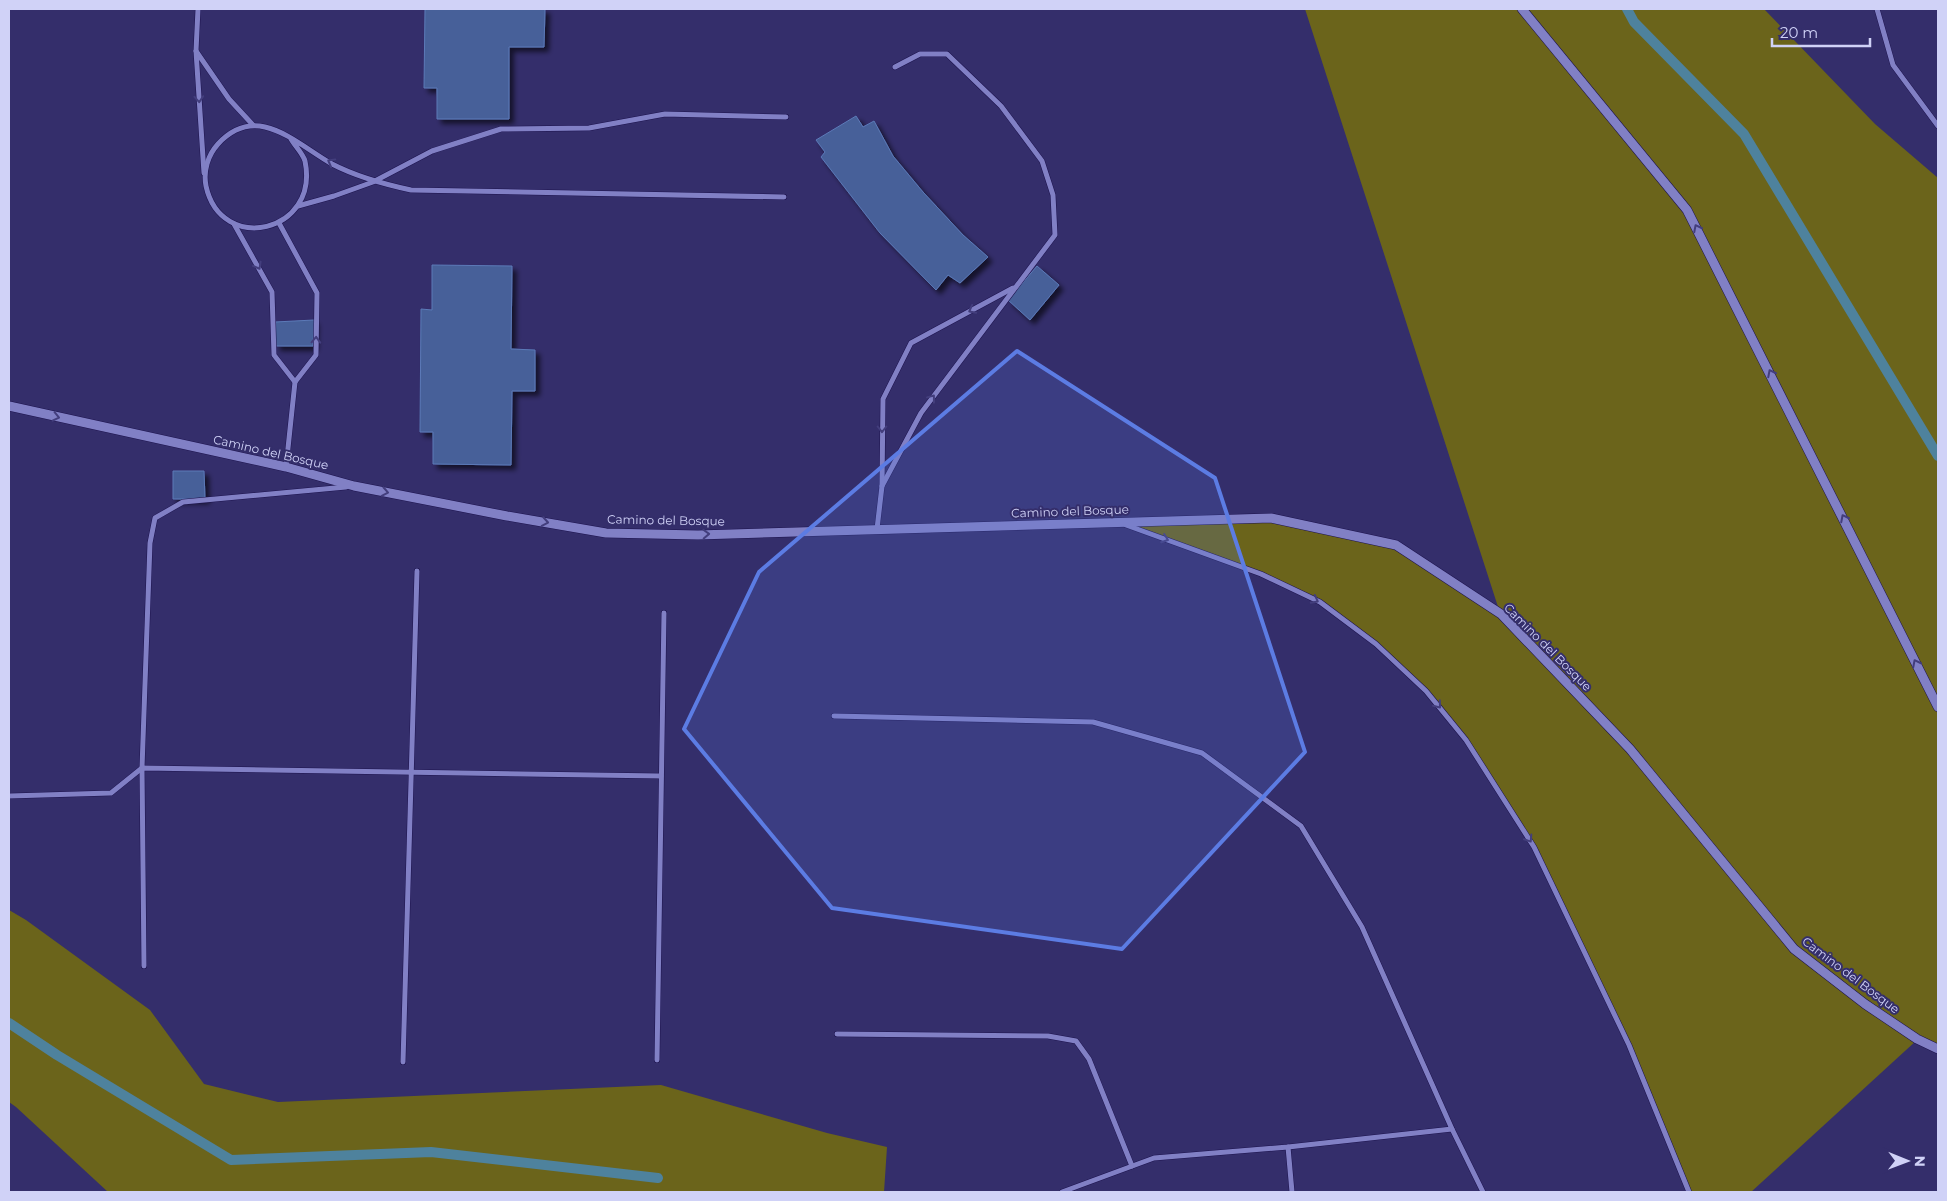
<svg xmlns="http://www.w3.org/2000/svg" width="1947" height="1201" font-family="Montserrat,sans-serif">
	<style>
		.green { fill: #6b641b }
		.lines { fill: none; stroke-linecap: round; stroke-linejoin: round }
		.stream { stroke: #4e829d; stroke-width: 10 }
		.building { fill: #466199; stroke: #5c7ab8; filter: url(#shadow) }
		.minor-casing { stroke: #1d134e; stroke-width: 6 }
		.tertiary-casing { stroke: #1d134e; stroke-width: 10 }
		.minor { stroke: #8180c5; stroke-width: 5 }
		.tertiary { stroke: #8180c5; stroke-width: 9 }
		.oneway { stroke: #433e7d }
		.marked { fill: #5c7ce3; fill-opacity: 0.2; stroke: #5c7ce3; stroke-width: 4; stroke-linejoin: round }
		.labels { text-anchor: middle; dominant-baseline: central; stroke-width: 4; stroke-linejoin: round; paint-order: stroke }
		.street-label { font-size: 12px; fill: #d0d2f7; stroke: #342e6b }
	</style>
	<defs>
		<filter id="shadow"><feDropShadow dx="4.5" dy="4.5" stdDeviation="2.5" flood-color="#0009"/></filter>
	</defs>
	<rect width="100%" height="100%" fill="#342e6b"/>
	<!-- green -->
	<g class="green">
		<polygon points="1305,9 1764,9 1875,124 1938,178 1938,1049 1917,1040 1751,1192 1689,1192 1629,1045 1534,847 1466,740 1426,691 1376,644 1320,602 1261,574 1119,522 1271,518 1396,545 1500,613"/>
		<polygon points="9,910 26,920 150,1010 204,1084 278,1102 661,1085 827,1133 887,1147 884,1192 108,1192 16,1107 9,1102"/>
	</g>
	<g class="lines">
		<!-- stream -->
		<g class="stream">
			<polyline points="1627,9 1634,22 1744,134 1938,456"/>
			<polyline points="9,1023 57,1055 231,1160 431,1152 658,1178"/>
		</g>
	</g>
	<!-- building -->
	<g class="building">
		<polygon points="425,9 545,9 544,47 509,47 509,119 437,119 437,88 424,88"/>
		<polygon points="856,116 863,127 874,121 893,156 923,192 963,235 988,257 960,283 948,275 936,290 880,233 821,157 825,152 816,140"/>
		<polygon points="432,265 512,266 511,349 535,350 535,391 512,391 511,465 433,464 433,432 420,432 421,309 432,310"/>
		<polygon points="1037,266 1059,285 1030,320 1008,300"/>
		<polygon points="314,320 313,346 276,346 275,322"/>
		<polygon points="173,471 204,471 205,499 173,499"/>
	</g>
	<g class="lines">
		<!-- minor casing -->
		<g class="minor-casing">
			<g id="minor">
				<polyline points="198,9 196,51 204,173"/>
				<polyline points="1877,9 1893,65 1938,126"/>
				<polyline points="196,51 229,99 253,125"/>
				<path d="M 291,139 C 295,146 303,154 305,161 C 320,233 221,255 206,186 C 203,171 208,155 218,144 C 257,102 295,143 332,164 C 357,177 383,184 411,190 L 784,197"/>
				<polyline points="298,206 334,196 373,182 432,151 501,129 589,128 665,114 786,117"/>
				<polyline points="279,223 317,293 316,355 295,382 286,467"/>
				<polyline points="234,224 272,292 274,355 295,382"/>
				<polyline points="882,486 921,413 1055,235 1053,195 1042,161 1001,106 947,54 920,54 895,67"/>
				<polyline points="1126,525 1261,574 1320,602 1376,644 1426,691 1466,740 1534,847 1629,1045 1689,1192"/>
				<polyline points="877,529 882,486 883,399 911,343 1013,288"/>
				<polyline points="834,716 1093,722 1202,753 1301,826 1362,927 1452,1129 1483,1192"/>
				<polyline points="9,796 111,793 142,768 661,776"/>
				<polyline points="144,966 142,768 150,543 155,518 183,502 346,487"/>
				<polyline points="837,1034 1048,1036 1076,1041 1089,1059 1132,1166"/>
				<polyline points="657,1060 664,613"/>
				<polyline points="403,1062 417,571"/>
				<polyline points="1288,1147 1292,1192"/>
				<polyline points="1062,1192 1154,1158 1288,1147 1452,1129"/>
			</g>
		</g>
		<!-- tertiary casing -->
		<g class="tertiary-casing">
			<g id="tertiary">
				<polyline points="1522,9 1687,210 1938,707"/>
				<polyline points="9,406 286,467 354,486 507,516 606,533 698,535 1271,518 1396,545 1501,614 1630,749 1794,949 1865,1004 1917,1039 1938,1049"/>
			</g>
		</g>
		<!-- minor -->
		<use href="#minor" class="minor"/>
		<!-- tertiary -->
		<use href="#tertiary" class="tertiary"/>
	</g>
	<!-- one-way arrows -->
	<defs><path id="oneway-chevron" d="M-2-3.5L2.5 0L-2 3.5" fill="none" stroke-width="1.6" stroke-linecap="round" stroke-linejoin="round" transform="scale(1.25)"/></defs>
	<g class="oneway">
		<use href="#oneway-chevron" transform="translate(199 99) rotate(86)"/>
		<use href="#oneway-chevron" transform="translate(331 162) rotate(-151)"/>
		<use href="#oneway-chevron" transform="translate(1697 228) rotate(-117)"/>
		<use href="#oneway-chevron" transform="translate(258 266) rotate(61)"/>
		<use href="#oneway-chevron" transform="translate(972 310) rotate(152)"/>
		<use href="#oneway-chevron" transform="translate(316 340) rotate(-88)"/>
		<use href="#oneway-chevron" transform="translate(1771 373) rotate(-117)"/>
		<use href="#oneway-chevron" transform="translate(932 398) rotate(-53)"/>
		<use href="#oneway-chevron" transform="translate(56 417) rotate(13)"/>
		<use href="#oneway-chevron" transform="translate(882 429) rotate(90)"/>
		<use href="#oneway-chevron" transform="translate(385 492) rotate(11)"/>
		<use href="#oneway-chevron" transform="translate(1844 518) rotate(-117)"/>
		<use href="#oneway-chevron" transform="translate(545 522) rotate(10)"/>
		<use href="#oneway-chevron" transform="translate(706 534) rotate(-2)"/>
		<use href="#oneway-chevron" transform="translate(1165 539) rotate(20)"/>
		<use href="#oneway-chevron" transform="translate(1315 600) rotate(27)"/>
		<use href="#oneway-chevron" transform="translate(1916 663) rotate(-117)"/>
		<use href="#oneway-chevron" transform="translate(1438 705) rotate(51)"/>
		<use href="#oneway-chevron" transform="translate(1529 839) rotate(57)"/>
	</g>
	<!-- marked area -->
	<path class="marked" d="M 1017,351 L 1215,478 L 1305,752 L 1122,949 L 832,908 L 684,729 L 759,572 Z"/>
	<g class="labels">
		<!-- street labels -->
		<g class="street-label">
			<text transform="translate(271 452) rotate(13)">Camino del Bosque</text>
			<text transform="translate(1070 511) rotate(-2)">Camino del Bosque</text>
			<text transform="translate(666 520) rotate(1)">Camino del Bosque</text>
			<text transform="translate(1548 647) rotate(45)">Camino del Bosque</text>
			<text transform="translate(1851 975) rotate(37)">Camino del Bosque</text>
		</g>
	</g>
	<!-- border -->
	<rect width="1947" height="1201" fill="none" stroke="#d0d2f7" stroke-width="20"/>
	<!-- north arrow -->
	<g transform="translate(1907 1161) rotate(91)" stroke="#342e6b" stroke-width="4" paint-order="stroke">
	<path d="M0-4L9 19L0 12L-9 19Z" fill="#d0d2f7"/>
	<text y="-8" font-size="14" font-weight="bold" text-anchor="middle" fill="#d0d2f7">N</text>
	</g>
	<!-- scale -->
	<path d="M1772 38v8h98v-8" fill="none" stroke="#d0d2f7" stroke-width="2.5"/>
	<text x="1780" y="38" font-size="15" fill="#d0d2f7" stroke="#342e6b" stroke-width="4" paint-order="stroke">20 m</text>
</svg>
